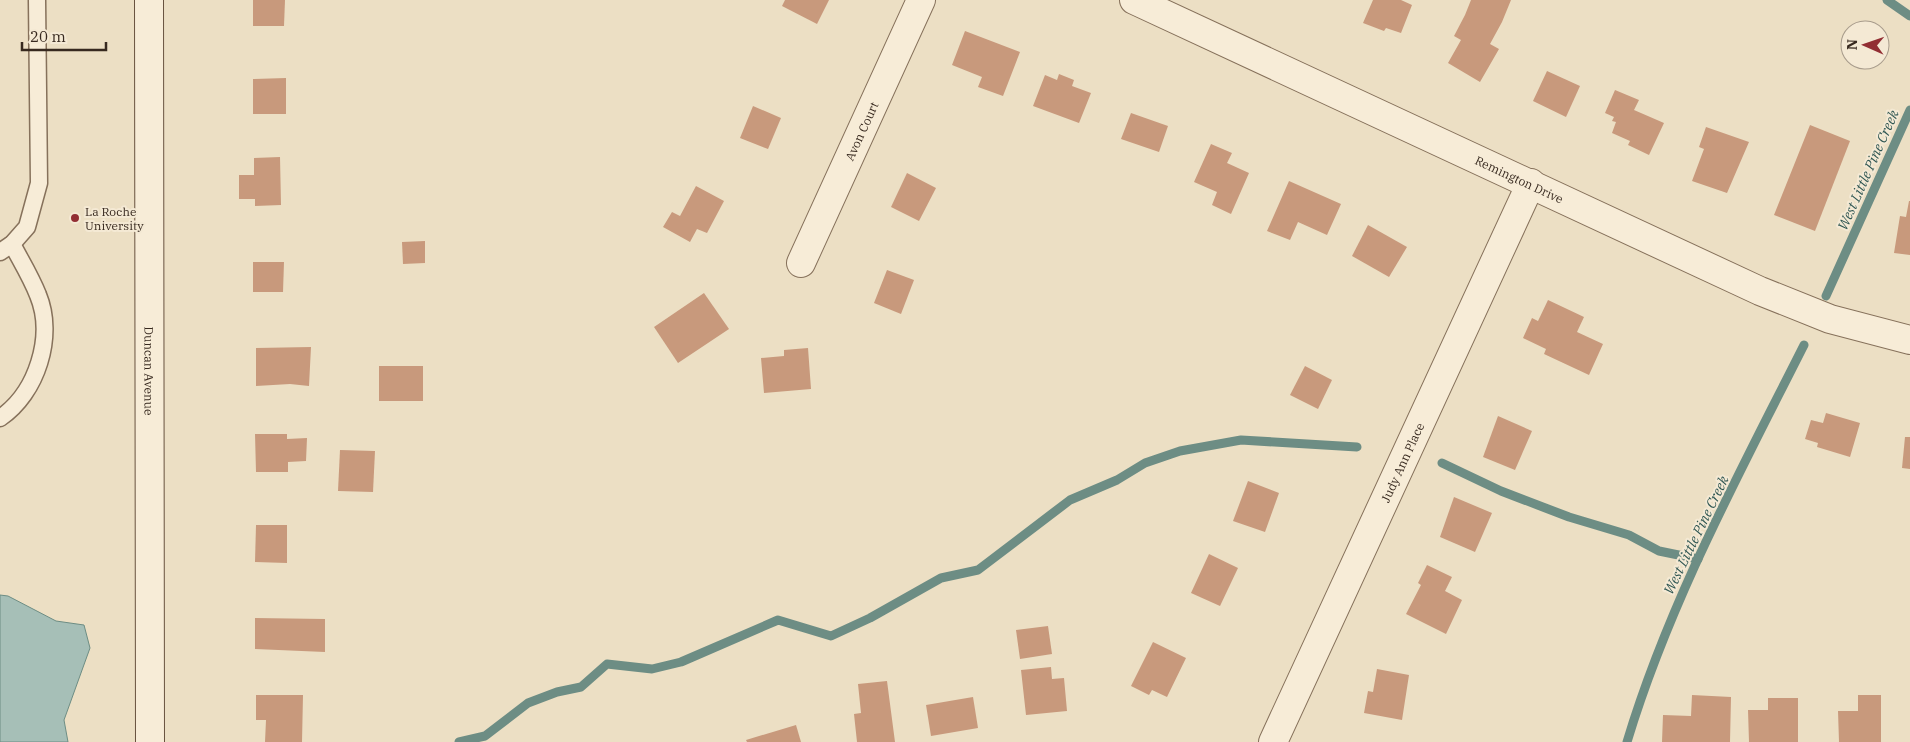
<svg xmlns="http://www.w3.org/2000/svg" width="1910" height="742" font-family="'IBM Plex Serif',serif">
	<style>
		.water { fill: #a6bfb7; stroke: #6d8d84 }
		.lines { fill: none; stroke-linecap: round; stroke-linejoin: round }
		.stream { stroke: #6d8d84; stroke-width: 9 }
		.building { fill: #c8997c }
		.lane-casing { stroke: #86715b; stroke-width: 19 }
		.street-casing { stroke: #86715b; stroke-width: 30 }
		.secondary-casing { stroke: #68523f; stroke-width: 30 }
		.lane { stroke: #f7ecd7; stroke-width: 16 }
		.street { stroke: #f7ecd7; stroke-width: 28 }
		.secondary { stroke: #f7ecd7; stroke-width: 28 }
		.poi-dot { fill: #922e33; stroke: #f4e9d4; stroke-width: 2 }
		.labels { text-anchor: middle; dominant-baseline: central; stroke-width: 4; stroke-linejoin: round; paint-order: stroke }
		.street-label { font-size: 12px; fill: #37291f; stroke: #f4e9d4 }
		.poi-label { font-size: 12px; fill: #37291f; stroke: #f4e9d4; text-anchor: start }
		.water-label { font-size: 14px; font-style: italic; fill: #2f5652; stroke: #f4e9d4 }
	</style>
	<rect width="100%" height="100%" fill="#ecdfc4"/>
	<!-- water -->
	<polygon class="water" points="0,595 8,596 56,621 84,625 90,648 64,720 68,742 0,742"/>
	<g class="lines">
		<!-- stream -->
		<g class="stream">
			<polyline points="1887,0 1910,16"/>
			<polyline points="1826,296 1910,110"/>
			<polyline points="1442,463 1501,491 1569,517 1629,535 1659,551 1698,559"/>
			<polyline points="459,742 485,736 528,703 557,692 581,687 607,664 652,669 681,662 778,620 831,636 870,618 941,578 978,570 1070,500 1117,480 1145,463 1180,451 1241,440 1357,447"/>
			<path d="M 1627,742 C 1669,603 1739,474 1804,345"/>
		</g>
	</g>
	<!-- building -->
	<g class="building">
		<polygon points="253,0 285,0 284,26 253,26"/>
		<polygon points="785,0 829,0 817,24 782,6"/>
		<polygon points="1373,0 1401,0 1412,5 1401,33 1386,28 1384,31 1363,23"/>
		<polygon points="1471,0 1511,0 1502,22 1490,44 1499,49 1480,82 1448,63 1461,40 1454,36 1465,15"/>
		<polygon points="965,31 1020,52 1003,96 978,87 982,77 952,65"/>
		<polygon points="1547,71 1580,86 1566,117 1533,101"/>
		<polygon points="1059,74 1074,80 1072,86 1091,93 1079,123 1033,106 1045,75 1057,80"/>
		<polygon points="286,78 286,114 253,114 253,79"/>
		<polygon points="1615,90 1639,100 1634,110 1664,123 1649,155 1628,145 1630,141 1612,133 1616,122 1612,121 1614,117 1605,113"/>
		<polygon points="753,106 781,118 768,149 740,138"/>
		<polygon points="1131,113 1168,126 1159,152 1121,139"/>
		<polygon points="1810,125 1850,141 1815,231 1774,215"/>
		<polygon points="1706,127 1749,142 1727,193 1692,181 1704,149 1699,147"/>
		<polygon points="1211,144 1232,153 1227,163 1249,173 1231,214 1212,205 1217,192 1194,182"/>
		<polygon points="280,157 281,205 255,206 255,199 239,199 239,175 254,175 254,158"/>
		<polygon points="907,173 936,188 919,221 891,207"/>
		<polygon points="1289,181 1341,204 1327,235 1298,222 1290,240 1267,231"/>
		<polygon points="696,186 724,201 707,233 697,229 690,242 663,227 672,212 680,216"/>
		<polygon points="1909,201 1910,201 1910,255 1894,253 1900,216 1906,217"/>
		<polygon points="1368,225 1407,247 1389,277 1352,256"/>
		<polygon points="425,241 425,263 403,264 402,242"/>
		<polygon points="253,262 284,262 283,292 253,292"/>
		<polygon points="887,270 914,280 901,314 874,303"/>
		<polygon points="704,293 729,329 678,363 654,327"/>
		<polygon points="1548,300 1584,317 1577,332 1603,344 1589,375 1544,354 1546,349 1523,338 1532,318 1538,321"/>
		<polygon points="311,347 309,386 290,384 256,386 256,348"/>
		<polygon points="808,348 811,389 764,393 761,358 784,356 784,350"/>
		<rect x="379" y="366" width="44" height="35"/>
		<polygon points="1305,366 1332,380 1318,409 1290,395"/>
		<polygon points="1826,413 1860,423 1850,457 1817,447 1818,443 1805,439 1811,420 1823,423"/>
		<polygon points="1498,416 1532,431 1515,470 1483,457"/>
		<polygon points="255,434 287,434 287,439 307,438 306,461 288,462 288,472 256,472"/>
		<polygon points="1905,437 1910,437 1910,469 1902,468"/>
		<polygon points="340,450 375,451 373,492 338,491"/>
		<polygon points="1248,481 1279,493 1265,532 1233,521"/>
		<polygon points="1454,497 1492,513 1475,552 1440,537"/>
		<polygon points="256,525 287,525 287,563 255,562"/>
		<polygon points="1209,554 1238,568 1220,606 1191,593"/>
		<polygon points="1427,565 1452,577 1445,591 1462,600 1446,634 1406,614 1421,585 1418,583"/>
		<polygon points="255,618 325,619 325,652 255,649"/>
		<polygon points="1048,626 1052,654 1020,659 1016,630"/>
		<polygon points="1153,642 1186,658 1167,697 1152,690 1149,695 1131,686"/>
		<polygon points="1051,667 1052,679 1064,678 1067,711 1026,715 1021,670"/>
		<polygon points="1377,669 1409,675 1402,720 1364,713 1368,691 1373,692"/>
		<polygon points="887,681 895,742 857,742 854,714 861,713 858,684"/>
		<polygon points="256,695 303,695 302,742 265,742 266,720 256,720"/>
		<polygon points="1692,695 1731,697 1730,742 1662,742 1663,715 1691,716"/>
		<polygon points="1858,695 1881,695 1881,742 1839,742 1838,711 1858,711"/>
		<polygon points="973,697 978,728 931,736 926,705"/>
		<polygon points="1768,698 1798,698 1798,742 1749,742 1748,710 1768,710"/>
		<polygon points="796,725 801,742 747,742 746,740"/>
	</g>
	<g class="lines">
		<!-- lane casing -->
		<g class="lane-casing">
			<g id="lane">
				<polyline points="0,252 12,244 27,227 39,183 37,0"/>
				<path d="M 0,418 C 37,393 55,336 38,295 C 31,277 21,261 12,244"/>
			</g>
		</g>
		<!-- street casing -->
		<g class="street-casing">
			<g id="street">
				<path id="s1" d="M 1134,0 L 1760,291 L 1830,319 L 1910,340"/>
				<path id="s2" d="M 801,263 L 921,0"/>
				<path id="s3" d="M 1273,742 L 1531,183"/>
			</g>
		</g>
		<!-- secondary casing -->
		<g class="secondary-casing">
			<g id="secondary">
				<path id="s4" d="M 149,0 L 150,742"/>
			</g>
		</g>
		<!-- lane -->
		<use href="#lane" class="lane"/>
		<!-- street -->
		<use href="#street" class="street"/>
		<!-- secondary -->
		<use href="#secondary" class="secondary"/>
	</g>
	<!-- markers -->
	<circle class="poi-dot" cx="75" cy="218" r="5"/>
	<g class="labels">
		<!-- street labels -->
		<g class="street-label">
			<text stroke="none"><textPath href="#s2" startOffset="145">Avon Court</textPath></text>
			<text stroke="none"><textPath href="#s1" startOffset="425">Remington Drive</textPath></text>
			<text stroke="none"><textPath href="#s4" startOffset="371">Duncan Avenue</textPath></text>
			<text stroke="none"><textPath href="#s3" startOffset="308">Judy Ann Place</textPath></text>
		</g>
		<!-- poi labels -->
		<g class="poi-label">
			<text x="85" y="211">La Roche<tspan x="85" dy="14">University</tspan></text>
		</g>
		<!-- water labels -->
		<g class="water-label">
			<text transform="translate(1868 170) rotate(-66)">West Little Pine Creek</text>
			<text transform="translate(1696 535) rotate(-64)">West Little Pine Creek</text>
		</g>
	</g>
	<!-- north arrow -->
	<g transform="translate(1865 45) rotate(272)"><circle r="24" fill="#f4e9d4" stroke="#a89c8c"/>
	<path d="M0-4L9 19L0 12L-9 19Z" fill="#922e33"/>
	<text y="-8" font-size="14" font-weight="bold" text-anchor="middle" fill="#37291f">N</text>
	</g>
	<!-- scale -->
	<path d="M22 42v8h84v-8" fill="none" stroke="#37291f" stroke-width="2.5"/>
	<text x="30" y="42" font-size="15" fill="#37291f" stroke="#f4e9d4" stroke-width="4" paint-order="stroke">20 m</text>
</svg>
